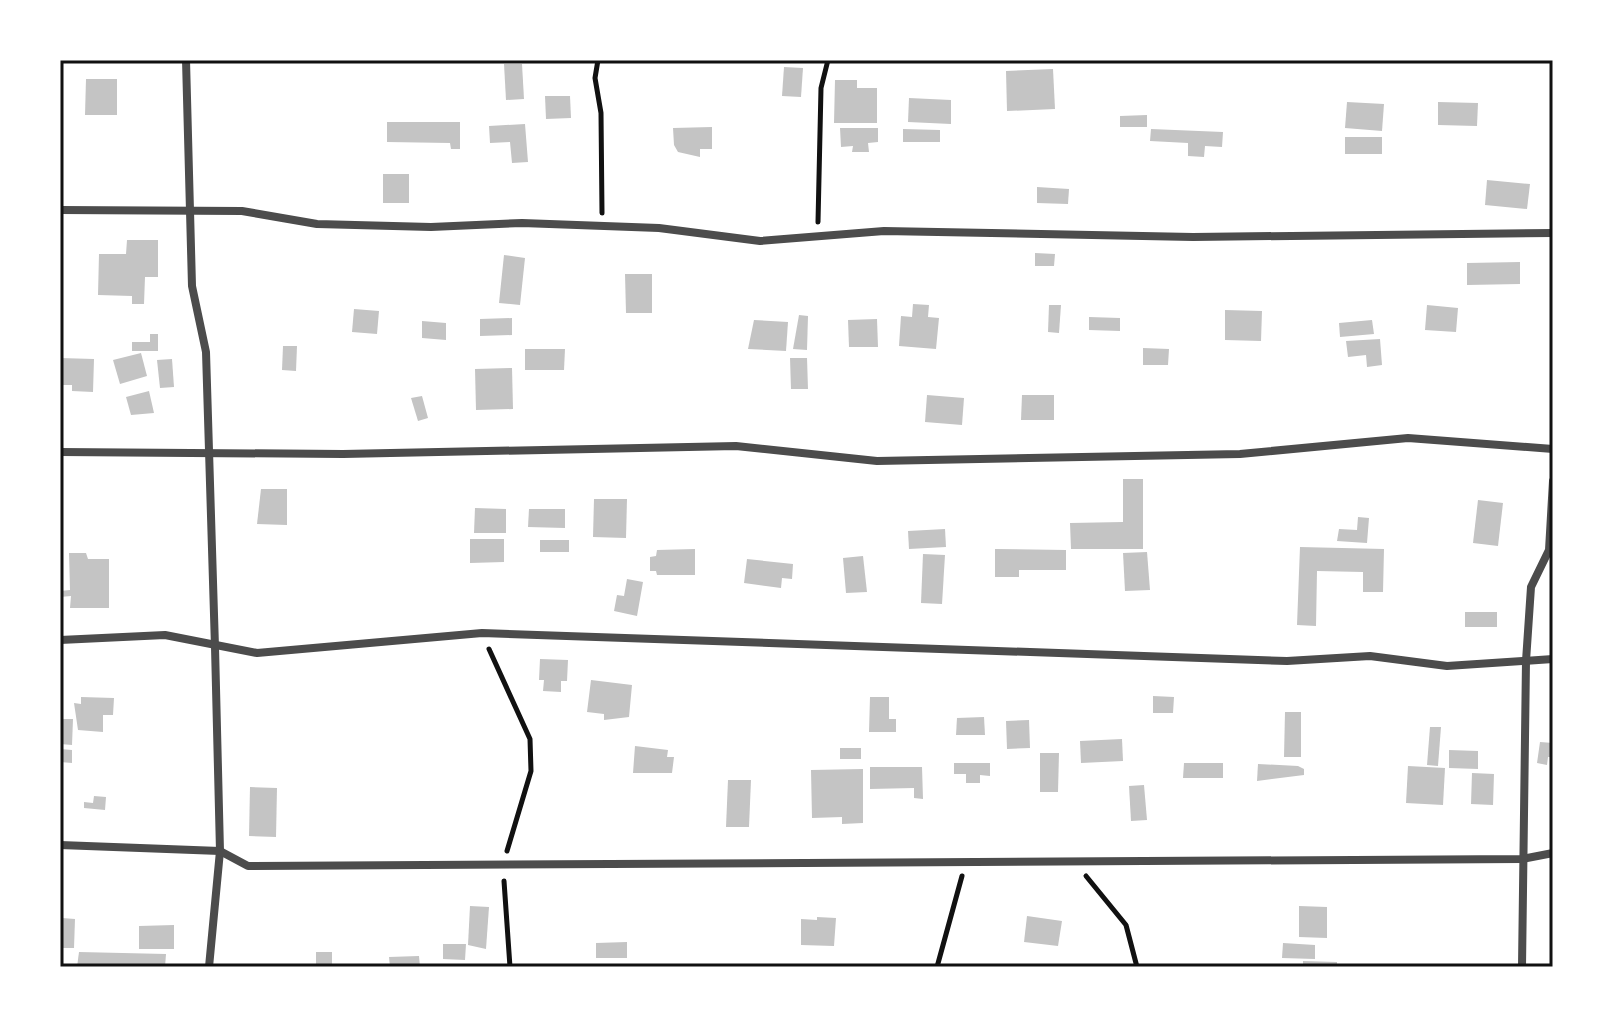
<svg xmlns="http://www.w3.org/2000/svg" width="1613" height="1027" font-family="Georgia,serif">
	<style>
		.building { fill: #c4c4c4 }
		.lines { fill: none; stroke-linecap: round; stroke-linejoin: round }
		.path { stroke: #111; stroke-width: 5 }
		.minor { stroke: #4c4c4c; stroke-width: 8 }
		.neatline { fill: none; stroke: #111; stroke-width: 3 }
	</style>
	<rect width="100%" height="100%" fill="#fff"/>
	<!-- building -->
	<g class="building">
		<polygon points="504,64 522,64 524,99 506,100"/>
		<polygon points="784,67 803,68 801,97 782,96"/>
		<polygon points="1053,69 1055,109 1007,111 1006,71"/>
		<polygon points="86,79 117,79 117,115 85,115"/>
		<polygon points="835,80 857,80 857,88 877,88 877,123 834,123"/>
		<polygon points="545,96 570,96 571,118 546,119"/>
		<polygon points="909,98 951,100 951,124 908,122"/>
		<polygon points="1347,102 1384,104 1382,131 1345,128"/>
		<polygon points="1438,102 1478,103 1477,126 1438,125"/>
		<polygon points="1147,115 1147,127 1120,127 1120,116"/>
		<polygon points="387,122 460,122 460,149 451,149 450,143 387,142"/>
		<polygon points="525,124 528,162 512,163 510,142 490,143 489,126"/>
		<polygon points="712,127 712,149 700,149 700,157 678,152 674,145 673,128"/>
		<polygon points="840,128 878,128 878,142 868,143 869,152 852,152 853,146 841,147"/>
		<polygon points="903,129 940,130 940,142 903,142"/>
		<polygon points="1151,129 1223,132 1222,147 1205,146 1204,157 1188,156 1188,143 1150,141"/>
		<rect x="1345" y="137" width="37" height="17"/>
		<rect x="383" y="174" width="26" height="29"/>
		<polygon points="1487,180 1530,184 1527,209 1485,205"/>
		<polygon points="1037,187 1069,189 1068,204 1037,203"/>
		<polygon points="127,240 158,240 158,277 145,277 144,304 132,304 132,296 98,295 99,254 126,254"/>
		<polygon points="1035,253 1055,254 1054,266 1035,266"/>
		<polygon points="504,255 525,258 520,305 499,303"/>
		<polygon points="1520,262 1520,284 1467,285 1467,263"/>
		<polygon points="625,274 652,274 652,313 626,313"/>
		<polygon points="913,304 929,305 928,317 939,318 936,349 899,346 901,316 912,317"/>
		<polygon points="1049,305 1061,305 1059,333 1048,332"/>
		<polygon points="1427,305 1458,308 1456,332 1425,330"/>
		<polygon points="354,309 379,311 377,334 352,332"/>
		<polygon points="1225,310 1262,311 1261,341 1225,340"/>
		<polygon points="799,315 808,316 807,350 793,349"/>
		<polygon points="1089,317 1120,318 1120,331 1089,330"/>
		<polygon points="512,318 512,335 480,336 480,319"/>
		<polygon points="877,319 878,347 849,347 848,320"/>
		<polygon points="754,320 788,322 786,351 748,349"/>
		<polygon points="1372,320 1374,334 1340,337 1339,323"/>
		<polygon points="422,321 446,323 446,340 422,338"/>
		<polygon points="150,334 158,334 158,351 132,351 132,342 150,342"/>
		<polygon points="1380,339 1382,365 1367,367 1366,355 1348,357 1346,341"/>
		<polygon points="283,346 297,346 296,371 282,370"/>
		<polygon points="1143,348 1169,349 1168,365 1143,365"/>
		<polygon points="525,349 565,349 564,370 525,370"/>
		<polygon points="141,353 147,376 120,384 113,360"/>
		<polygon points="60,358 94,359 93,392 72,391 72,385 60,385"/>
		<polygon points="790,358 807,358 808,389 791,389"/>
		<polygon points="172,359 174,387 160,388 157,360"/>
		<polygon points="512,368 513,409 476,410 475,369"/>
		<polygon points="149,391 154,413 131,415 126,397"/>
		<polygon points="927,395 964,398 962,425 925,422"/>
		<polygon points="1022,395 1054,395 1054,420 1021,420"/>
		<polygon points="422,396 428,418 418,421 411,398"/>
		<polygon points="1123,479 1143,479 1143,549 1071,549 1070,523 1123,522"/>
		<polygon points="261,489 287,489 287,525 257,524"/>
		<polygon points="594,499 627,499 626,538 593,537"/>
		<polygon points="1478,500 1503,503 1498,546 1473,543"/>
		<polygon points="475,508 506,509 506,533 474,533"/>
		<polygon points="529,509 565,509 565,528 528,527"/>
		<polygon points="1358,517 1369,518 1367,543 1337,541 1339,529 1357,530"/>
		<polygon points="945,529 946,547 909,549 908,531"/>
		<polygon points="470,539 504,539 504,562 470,563"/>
		<rect x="540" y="540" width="29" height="12"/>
		<polygon points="1300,547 1384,549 1383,592 1363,592 1363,572 1317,571 1316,626 1297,625"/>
		<polygon points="695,549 695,575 657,575 656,571 650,571 650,557 656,556 657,550"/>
		<polygon points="995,549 1066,550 1066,570 1019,570 1019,577 995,577"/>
		<polygon points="1147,552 1150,590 1125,591 1123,553"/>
		<polygon points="69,553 86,553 88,559 109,559 109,608 70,608 71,596 60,597 60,591 70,590"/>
		<polygon points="923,554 945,555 942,604 921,603"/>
		<polygon points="863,556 867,592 846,593 843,558"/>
		<polygon points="747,559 793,564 792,579 782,578 781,588 744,583"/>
		<polygon points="627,579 643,582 637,616 614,611 617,595 624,596"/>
		<rect x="1465" y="612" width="32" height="15"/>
		<polygon points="540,659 568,660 567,681 561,681 561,692 543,691 544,680 539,680"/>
		<polygon points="591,680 632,685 629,717 604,720 604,714 587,712"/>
		<polygon points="1153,696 1174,697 1173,713 1153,713"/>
		<polygon points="81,697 114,698 113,715 103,715 103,732 78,730 74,703 81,704"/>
		<polygon points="870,697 889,697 889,719 896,719 896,732 869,732"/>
		<polygon points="1285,712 1301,712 1301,757 1284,757"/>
		<polygon points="984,717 985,735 956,735 957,718"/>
		<polygon points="60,719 73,719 72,745 60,744"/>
		<polygon points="1029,720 1030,748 1007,749 1006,721"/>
		<polygon points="1430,727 1441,727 1438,766 1427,765"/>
		<polygon points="1122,739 1123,761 1081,763 1080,741"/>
		<polygon points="1540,742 1553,743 1553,757 1548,757 1547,765 1537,763"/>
		<polygon points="635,746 668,750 667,757 674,757 672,773 633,773"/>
		<rect x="840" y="748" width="21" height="11"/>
		<polygon points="60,749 72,750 72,763 60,762"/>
		<polygon points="1449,750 1478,751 1478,769 1449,768"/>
		<polygon points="1040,753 1059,753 1058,792 1040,792"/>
		<polygon points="954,763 990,763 990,776 980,775 980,783 966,783 966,774 954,774"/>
		<polygon points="1184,763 1223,763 1223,778 1183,778"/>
		<polygon points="1258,764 1298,766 1304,769 1304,775 1257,781"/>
		<polygon points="1408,766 1445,768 1443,805 1406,803"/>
		<polygon points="870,767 922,767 923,799 914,798 914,788 870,789"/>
		<polygon points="863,769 863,823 842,824 842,817 812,818 811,770"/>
		<polygon points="1472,773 1494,774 1493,805 1471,804"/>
		<polygon points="728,780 751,780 749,827 726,827"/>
		<polygon points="1144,785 1147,820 1131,821 1129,786"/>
		<polygon points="250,787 277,788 276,837 249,836"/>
		<polygon points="94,796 106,797 105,810 84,808 84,802 93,803"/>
		<polygon points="470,906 489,907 486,949 468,945"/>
		<polygon points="1299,906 1327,907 1327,938 1299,937"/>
		<polygon points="1027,916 1062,921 1058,946 1024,942"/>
		<polygon points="817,917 836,918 834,946 801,945 801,919 817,920"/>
		<polygon points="62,918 75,919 74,948 60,948"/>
		<polygon points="174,925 174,949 139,949 139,926"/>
		<polygon points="627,942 627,958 596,958 596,943"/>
		<polygon points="1283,943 1315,945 1315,959 1282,958"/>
		<polygon points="443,944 466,944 465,960 443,959"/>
		<polygon points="79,952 166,954 165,967 77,967"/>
		<rect x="316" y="952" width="16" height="15"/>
		<polygon points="419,956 420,967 390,967 389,957"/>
		<polygon points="1303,961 1337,962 1337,967 1303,967"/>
	</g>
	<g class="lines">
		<!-- path -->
		<g class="path">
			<polyline points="598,60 595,78 601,113 602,213"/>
			<polyline points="818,222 821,88 828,60"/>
			<polyline points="489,649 530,739 531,771 507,851"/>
			<polyline points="1086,876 1126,925 1137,967"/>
			<polyline points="504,881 510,967"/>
			<polyline points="937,967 962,876"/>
		</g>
		<!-- minor -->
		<g class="minor">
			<polyline points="186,60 192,286 206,352 215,647 220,851 209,967"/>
			<polyline points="60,210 242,211 317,224 431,227 522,223 659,228 760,241 884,231 1193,237 1553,233"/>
			<polyline points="60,452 343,454 736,446 877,461 1240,454 1408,438 1553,449"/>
			<polyline points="60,640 165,635 257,653 482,633 1287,661 1370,656 1447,666 1553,659"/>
			<polyline points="60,845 220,851 248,866 1522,859 1553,853"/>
			<polyline points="1522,967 1526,661 1531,587 1549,550 1553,481"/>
		</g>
	</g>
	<!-- border -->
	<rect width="1613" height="1027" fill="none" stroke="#ffffff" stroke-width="124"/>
	<rect x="62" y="62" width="1489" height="903" class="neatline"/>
</svg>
